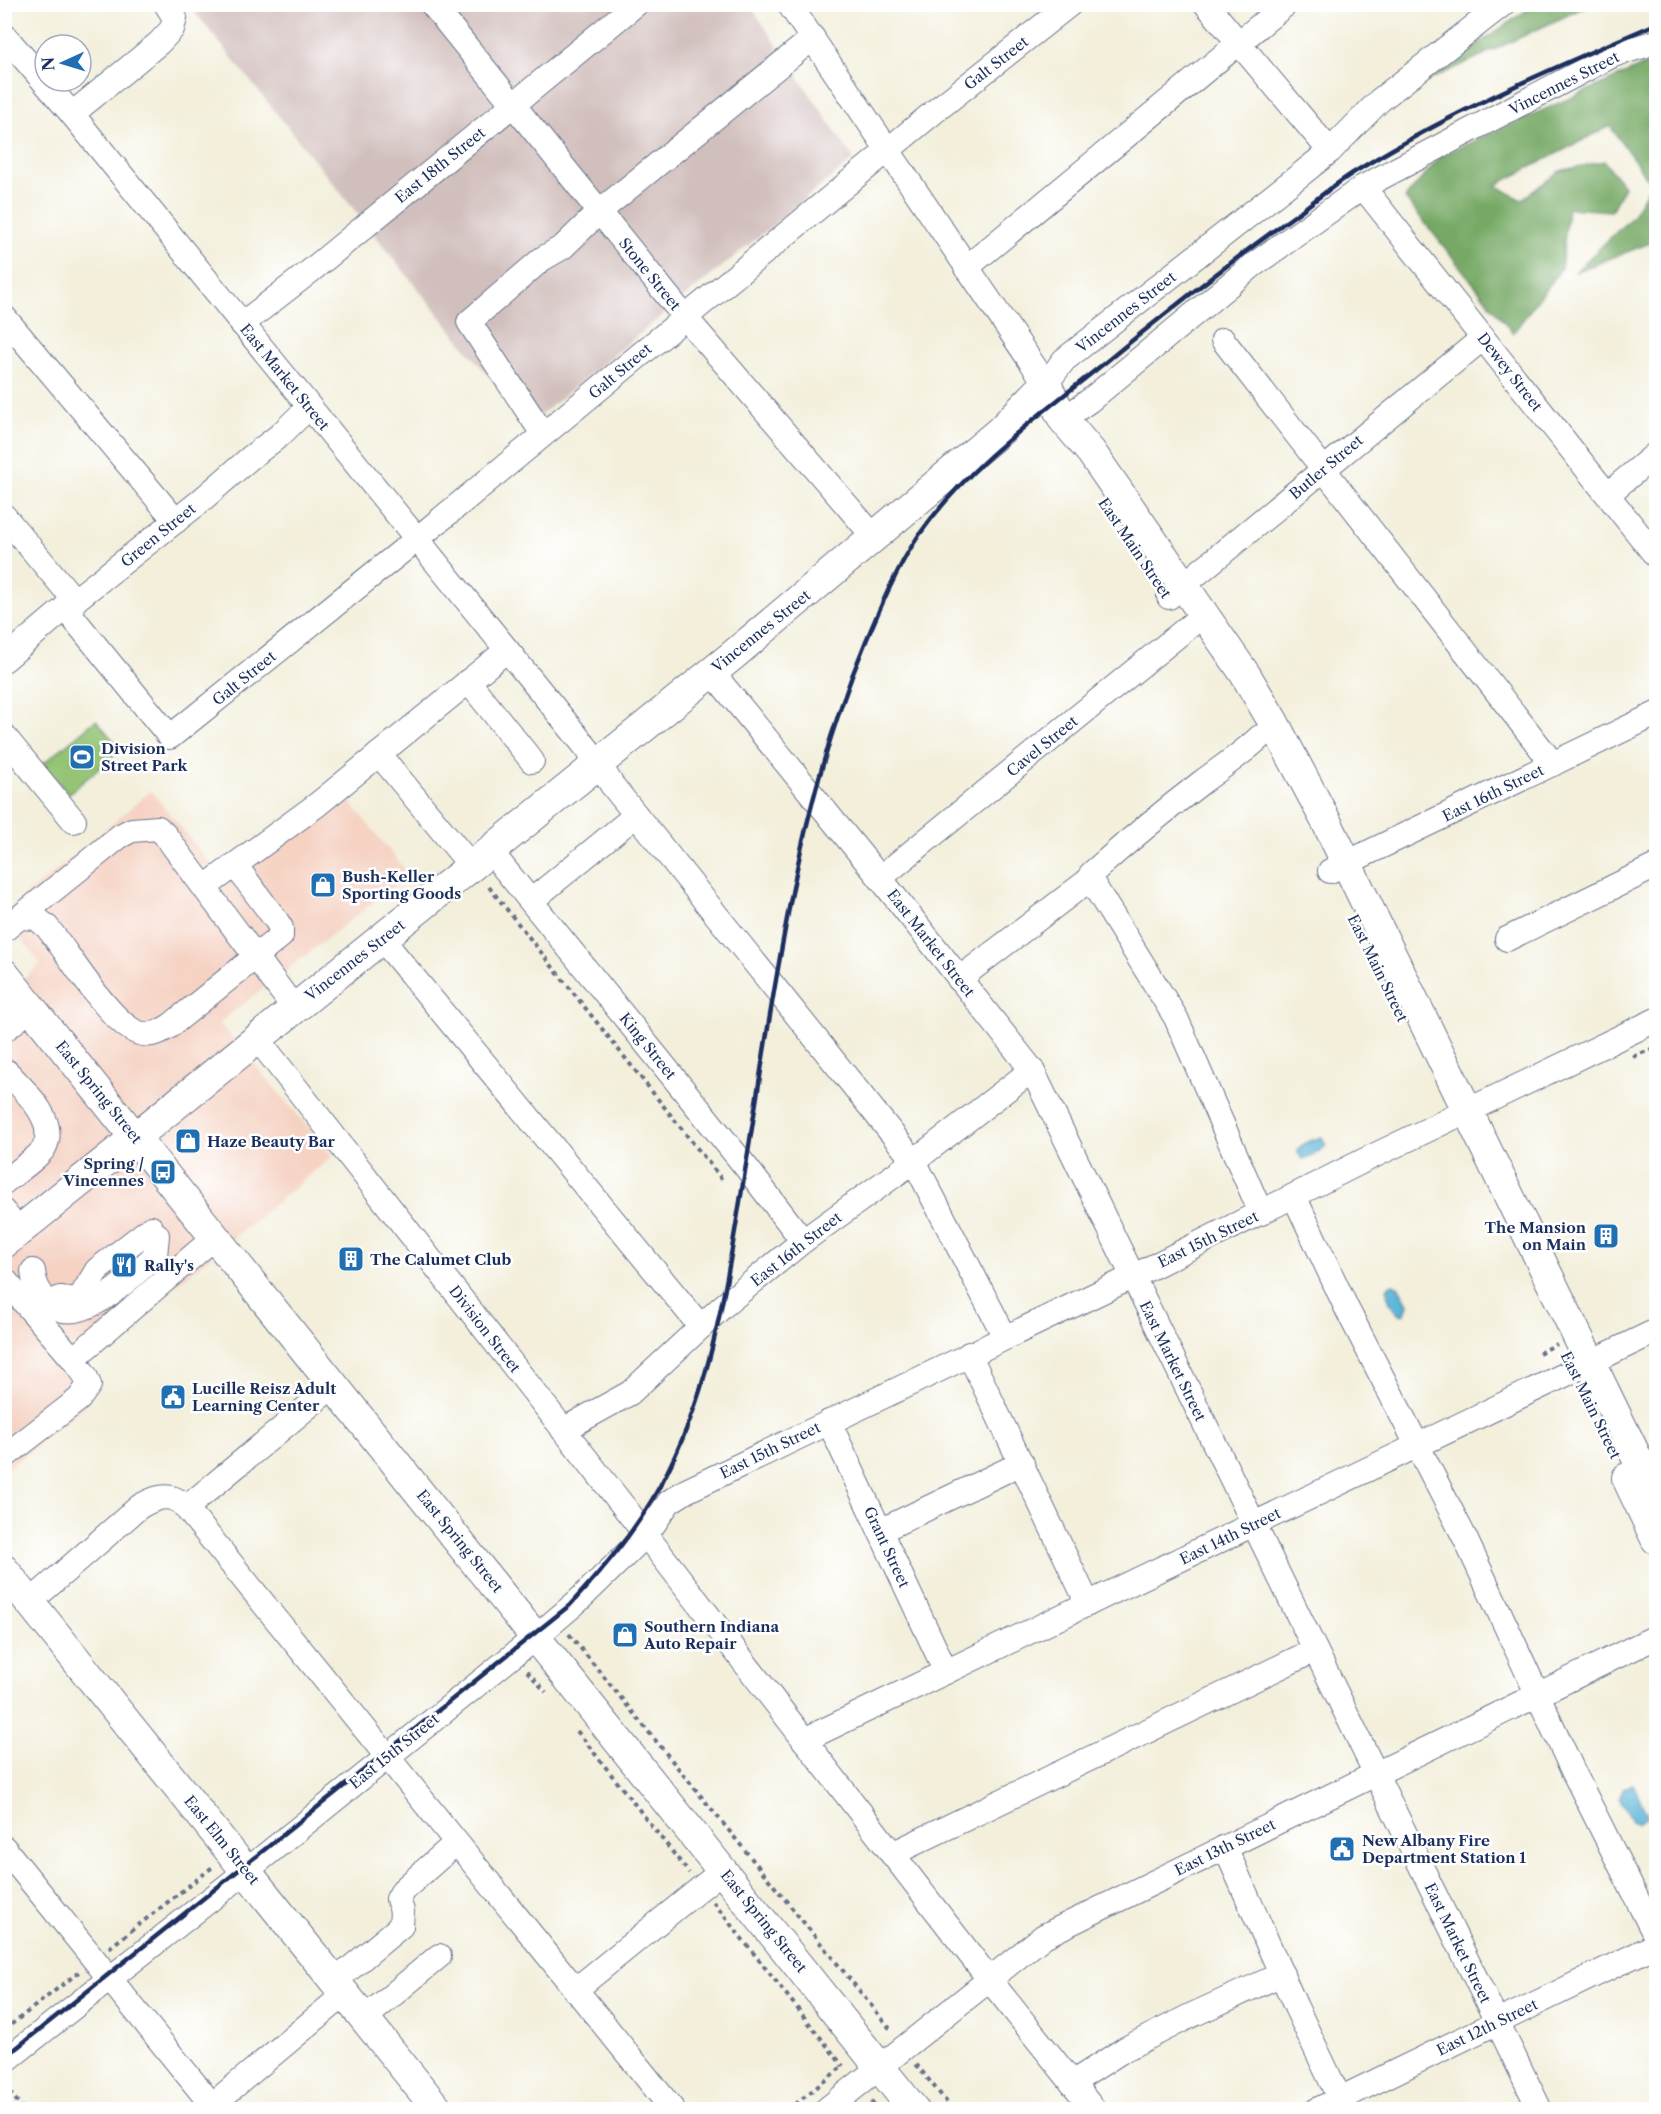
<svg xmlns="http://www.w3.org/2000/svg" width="1661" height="2114" font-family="'Libre Caslon Text',serif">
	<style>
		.built { fill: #f5d2c2 }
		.industrial { fill: #d1bfbd }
		.green { fill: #93c373; stroke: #577968; stroke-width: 1.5 }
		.forest { fill: #76a965; stroke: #486c62; stroke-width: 1.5 }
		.water { fill: #59b4d7; stroke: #3a729a; stroke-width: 1.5 }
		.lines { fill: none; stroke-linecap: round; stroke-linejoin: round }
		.minor-casing { stroke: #67728a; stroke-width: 26 }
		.major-casing { stroke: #67728a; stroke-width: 32 }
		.path { stroke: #67728a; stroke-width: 4; stroke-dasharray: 4.5 4.5; stroke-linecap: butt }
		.minor { stroke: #fff; stroke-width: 24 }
		.major { stroke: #fff; stroke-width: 30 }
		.rail { stroke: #1b2f5e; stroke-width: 4.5 }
		.labels { text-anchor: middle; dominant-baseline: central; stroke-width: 5; stroke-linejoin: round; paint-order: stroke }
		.street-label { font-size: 15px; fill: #1b2f5e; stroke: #fff }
		.poi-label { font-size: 15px; font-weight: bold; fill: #1b2f5e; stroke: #fff; text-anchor: start }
	</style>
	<rect width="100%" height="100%" fill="#fff"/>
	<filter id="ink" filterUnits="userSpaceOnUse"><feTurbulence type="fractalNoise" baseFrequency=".0167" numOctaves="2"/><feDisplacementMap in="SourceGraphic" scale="12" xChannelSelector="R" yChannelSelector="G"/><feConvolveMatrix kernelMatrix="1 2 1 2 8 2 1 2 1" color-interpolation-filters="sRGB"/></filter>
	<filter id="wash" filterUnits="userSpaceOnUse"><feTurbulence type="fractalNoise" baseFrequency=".008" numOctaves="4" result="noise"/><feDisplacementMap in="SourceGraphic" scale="24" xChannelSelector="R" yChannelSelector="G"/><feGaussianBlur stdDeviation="1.35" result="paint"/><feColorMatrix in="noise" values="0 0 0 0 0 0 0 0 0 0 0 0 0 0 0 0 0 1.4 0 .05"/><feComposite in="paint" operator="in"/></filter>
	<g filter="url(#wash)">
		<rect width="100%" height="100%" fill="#f3efdb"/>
		<!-- built -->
		<polygon class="built" points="151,791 226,882 341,791 409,874 219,1023 333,1156 89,1357 91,1400 5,1471 4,1277 12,1270 4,1260 5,993 41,964 5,919 5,913"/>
		<!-- industrial -->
		<polygon class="industrial" points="189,5 750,5 854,159 528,425"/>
		<!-- green -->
		<polygon class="green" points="96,720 121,750 68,794 43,764"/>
		<!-- forest -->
		<g class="forest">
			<polygon points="1534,4 1589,5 1419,85 1534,5"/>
			<polygon points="1656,60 1656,239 1650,243 1575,272 1632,217 1651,184 1610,126 1496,185 1521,200 1560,171 1604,161 1624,186 1611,211 1568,208 1561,269 1513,333 1405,198 1442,155"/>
		</g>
		<!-- water -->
		<g class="water">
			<polygon points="1322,1137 1326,1146 1312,1156 1302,1159 1297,1150 1305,1143"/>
			<path d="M 1393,1284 L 1399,1287 L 1408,1304 L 1405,1314 L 1400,1315 C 1392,1310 1385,1295 1388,1287 Z"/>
			<polygon points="1633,1784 1648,1817 1637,1823 1632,1821 1620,1799 1623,1789"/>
		</g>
	</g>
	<g filter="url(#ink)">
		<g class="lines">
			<!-- minor casing -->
			<g class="minor-casing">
				<g id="minor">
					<polyline points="432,4 679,310 875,538"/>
					<polyline points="789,4 1046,384 1064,360 1300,175 1330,151 1380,100 1503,4"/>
					<polyline points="1206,4 1330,151"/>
					<polyline points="4,35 72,114 598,762 612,785 636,815 914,1161 1005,1337"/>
					<polyline points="72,114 159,43 172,29 175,18 166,4"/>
					<polyline points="1363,187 1656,556"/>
					<polyline points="966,268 1286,4"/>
					<polyline points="4,317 176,521"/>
					<polyline points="242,324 308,273 636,4"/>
					<polyline points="1223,340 1553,764"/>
					<polyline points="1063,419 1089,401 1252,266 1363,187 1613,55 1656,42"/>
					<polyline points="543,434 469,322 542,259 563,247 600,211 813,38"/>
					<polyline points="1608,494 1656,454"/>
					<polyline points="4,516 75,601"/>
					<polyline points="1169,597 1483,338"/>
					<polyline points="65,608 170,737 417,539 934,112 1070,4"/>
					<polyline points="4,660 65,608 197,504 250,458 280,435 309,407"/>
					<polyline points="712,672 880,878 1032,1070 1540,2110"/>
					<polyline points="468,681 532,761"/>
					<polyline points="4,736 74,821"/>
					<path d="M 1260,737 C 1242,754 1222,767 1202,782 C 1164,811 1127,842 1091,874 L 1090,879 L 1176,1018 L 1261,1213"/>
					<polyline points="379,754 472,867"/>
					<polyline points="491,852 746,1167 803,1241"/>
					<polyline points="1330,871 1656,714"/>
					<polyline points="880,878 1203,615"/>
					<polyline points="205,887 318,804 507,650"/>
					<polyline points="531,901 636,815"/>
					<path d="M 21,917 L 36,918 L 47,927 C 67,951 111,1025 139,1033 C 151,1037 160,1032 170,1026 L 281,936 L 281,928 L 276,920 L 235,865"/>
					<polyline points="4,930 120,836 132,830 158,828 165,835 294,1008"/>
					<polyline points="382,939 701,1327"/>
					<polyline points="1507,939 1656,866"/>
					<polyline points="959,979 1090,879"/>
					<polyline points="4,1030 32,1008"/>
					<polyline points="257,1038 646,1535 989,1979 1094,2110"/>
					<path d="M 4,1073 L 7,1072 C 23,1089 59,1121 44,1148 C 40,1156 13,1175 4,1182"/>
					<polyline points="1294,1196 1347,1309 1465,1538 1573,1771 1656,1937"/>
					<polyline points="4,1212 19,1231"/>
					<path d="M 33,1271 C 34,1284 39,1294 49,1303 C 81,1330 131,1276 155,1256 L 157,1235"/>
					<polyline points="4,1279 73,1359 85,1375 89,1385 79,1399 4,1457"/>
					<polyline points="60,1298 75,1300 82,1295 97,1270 151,1228"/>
					<polyline points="969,1354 1088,1604"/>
					<polyline points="73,1359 215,1237"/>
					<polyline points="829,1422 946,1672"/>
					<polyline points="563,1430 630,1393 722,1307 803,1241 914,1161 1032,1070"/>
					<polyline points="186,1508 334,1385"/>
					<polyline points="880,1531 1022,1463"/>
					<path d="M 30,1602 L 139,1507 C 154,1498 168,1492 183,1504 L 673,2110"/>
					<polyline points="804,1740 1656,1331"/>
					<polyline points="1225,1847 1296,2007 1345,2110"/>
					<polyline points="4,1848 216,2110"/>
					<polyline points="892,1854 1315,1650"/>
					<polyline points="335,1981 401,1926 402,1911 398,1899 403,1890 456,1843"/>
					<polyline points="575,1990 723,1870"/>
					<polyline points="365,2018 439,1956"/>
					<polyline points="4,2062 230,1884 536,1637 578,1601 646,1535 669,1502 686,1491 1132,1277 1363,1161 1656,1020"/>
					<polyline points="1072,2083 1125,2049 1190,2016 1282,1974"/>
					<polyline points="212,2105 345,1994"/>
					<polyline points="826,2110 1044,1936 1656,1637"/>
					<polyline points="1317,2110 1656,1945"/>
				</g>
			</g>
			<!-- major casing -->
			<g class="major-casing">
				<g id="major">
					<polyline points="4,974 914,2110"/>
					<polyline points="4,1243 732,656 1000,431 1046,384 1063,419 1091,452 1245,674 1274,723 1326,821 1656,1497"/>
					<polyline points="1627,1478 1656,1539"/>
					<polyline points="4,1570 438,2110"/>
				</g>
			</g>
			<!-- path -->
			<g class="path">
				<polyline points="489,887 724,1182"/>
				<polyline points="1633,1057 1656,1047"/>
				<polyline points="1539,1353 1557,1344"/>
				<polyline points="569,1634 892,2031"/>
				<polyline points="527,1671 546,1692"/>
				<polyline points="577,1731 689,1873"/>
				<polyline points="713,1902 843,2066"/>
				<polyline points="109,1948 214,1866"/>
				<polyline points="4,2030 79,1972"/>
				<polyline points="916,2064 953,2110"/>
				<polyline points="4,2085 24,2110"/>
				<polyline points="460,2101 467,2110"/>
				<polyline points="871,2102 879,2110"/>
				<polyline points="788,2110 843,2066"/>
			</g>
			<!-- minor -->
			<use href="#minor" class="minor"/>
			<!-- major -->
			<use href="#major" class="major"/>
			<!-- rail -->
			<path class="rail" d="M 4,2058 L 570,1605 C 600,1572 629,1539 652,1500 C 700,1419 719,1329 734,1237 C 744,1179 753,1122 762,1064 C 785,921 808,780 864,646 C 880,608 896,569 919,535 C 969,464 1040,415 1107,361 C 1168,311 1230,262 1294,216 C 1316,200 1337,182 1361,168 C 1455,110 1555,67 1656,24"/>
		</g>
	</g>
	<!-- icons -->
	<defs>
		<g id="stadium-square" transform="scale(1.35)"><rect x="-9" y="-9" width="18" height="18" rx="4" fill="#1f6fb2" stroke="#fff"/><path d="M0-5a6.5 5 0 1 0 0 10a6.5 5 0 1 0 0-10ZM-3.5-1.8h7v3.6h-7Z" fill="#fff"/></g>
		<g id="shop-square" transform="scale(1.35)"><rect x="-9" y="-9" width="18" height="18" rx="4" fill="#1f6fb2" stroke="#fff"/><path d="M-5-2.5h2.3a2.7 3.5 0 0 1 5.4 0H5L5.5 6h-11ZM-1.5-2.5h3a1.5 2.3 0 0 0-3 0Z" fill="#fff"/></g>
		<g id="bus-square" transform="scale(1.35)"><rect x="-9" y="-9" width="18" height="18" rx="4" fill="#1f6fb2" stroke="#fff"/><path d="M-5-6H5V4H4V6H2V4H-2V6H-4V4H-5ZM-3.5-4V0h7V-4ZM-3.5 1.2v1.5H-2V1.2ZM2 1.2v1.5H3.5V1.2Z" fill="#fff"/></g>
		<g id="building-square" transform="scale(1.35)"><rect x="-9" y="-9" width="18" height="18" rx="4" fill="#1f6fb2" stroke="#fff"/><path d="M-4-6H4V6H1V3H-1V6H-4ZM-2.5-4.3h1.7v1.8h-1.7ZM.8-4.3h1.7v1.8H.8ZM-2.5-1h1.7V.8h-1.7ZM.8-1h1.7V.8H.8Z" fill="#fff"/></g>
		<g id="restaurant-square" transform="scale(1.35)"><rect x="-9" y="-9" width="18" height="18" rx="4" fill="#1f6fb2" stroke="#fff"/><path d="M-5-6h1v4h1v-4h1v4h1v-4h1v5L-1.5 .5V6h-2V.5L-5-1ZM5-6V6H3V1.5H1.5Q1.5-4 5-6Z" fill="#fff"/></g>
		<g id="civic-square" transform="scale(1.35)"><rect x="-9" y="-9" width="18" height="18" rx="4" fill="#1f6fb2" stroke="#fff"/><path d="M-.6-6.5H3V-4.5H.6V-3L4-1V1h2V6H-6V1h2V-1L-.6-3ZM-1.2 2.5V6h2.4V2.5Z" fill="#fff"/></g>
	</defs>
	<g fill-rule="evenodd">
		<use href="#stadium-square" x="82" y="757"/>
		<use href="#shop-square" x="323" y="885"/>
		<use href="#shop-square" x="188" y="1141"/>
		<use href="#bus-square" x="163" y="1172"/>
		<use href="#building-square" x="1606" y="1236"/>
		<use href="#building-square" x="351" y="1259"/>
		<use href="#restaurant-square" x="124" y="1265"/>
		<use href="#civic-square" x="173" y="1397"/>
		<use href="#shop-square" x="625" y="1635"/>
		<use href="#civic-square" x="1342" y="1849"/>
	</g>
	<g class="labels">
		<!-- street labels -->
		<g class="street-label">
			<text transform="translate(996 63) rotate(-38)">Galt Street</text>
			<text transform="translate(1564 83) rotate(-27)">Vincennes Street</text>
			<text transform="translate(440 165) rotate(-39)">East 18th Street</text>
			<text transform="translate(650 274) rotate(51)">Stone Street</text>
			<text transform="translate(1126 312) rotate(-38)">Vincennes Street</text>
			<text transform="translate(620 371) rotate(-40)">Galt Street</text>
			<text transform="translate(1510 372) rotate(52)">Dewey Street</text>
			<text transform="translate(285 377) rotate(51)">East Market Street</text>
			<text transform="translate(1326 467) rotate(-40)">Butler Street</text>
			<text transform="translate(158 535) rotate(-39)">Green Street</text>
			<text transform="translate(1135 548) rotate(56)">East Main Street</text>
			<text transform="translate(761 631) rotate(-39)">Vincennes Street</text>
			<text transform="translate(244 678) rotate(-39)">Galt Street</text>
			<text transform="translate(1042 746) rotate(-39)">Cavel Street</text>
			<text transform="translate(1493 793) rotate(-26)">East 16th Street</text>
			<text transform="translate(931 943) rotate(52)">East Market Street</text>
			<text transform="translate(355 960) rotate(-38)">Vincennes Street</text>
			<text transform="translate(1378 968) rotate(64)">East Main Street</text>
			<text transform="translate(648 1046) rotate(51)">King Street</text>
			<text transform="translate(99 1092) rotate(51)">East Spring Street</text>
			<text transform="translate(1208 1239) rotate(-26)">East 15th Street</text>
			<text transform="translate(796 1249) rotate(-38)">East 16th Street</text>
			<text transform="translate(485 1329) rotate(52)">Division Street</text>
			<text transform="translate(1173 1361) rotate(64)">East Market Street</text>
			<text transform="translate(1591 1405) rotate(64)">East Main Street</text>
			<text transform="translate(770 1450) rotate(-26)">East 15th Street</text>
			<text transform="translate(1230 1536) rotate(-26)">East 14th Street</text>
			<text transform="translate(460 1541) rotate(51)">East Spring Street</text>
			<text transform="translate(887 1547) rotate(65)">Grant Street</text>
			<text transform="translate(394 1751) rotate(-39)">East 15th Street</text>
			<text transform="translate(222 1840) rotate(51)">East Elm Street</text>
			<text transform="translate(1225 1847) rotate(-26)">East 13th Street</text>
			<text transform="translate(764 1921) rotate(51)">East Spring Street</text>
			<text transform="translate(1458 1943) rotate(64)">East Market Street</text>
			<text transform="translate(1487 2027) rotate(-26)">East 12th Street</text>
		</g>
		<!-- poi labels -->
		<g class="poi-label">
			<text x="101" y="748">Division<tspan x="101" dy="17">Street Park</tspan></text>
			<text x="342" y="876">Bush-Keller<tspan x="342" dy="17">Sporting Goods</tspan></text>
			<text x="207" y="1141">Haze Beauty Bar</text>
			<text x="144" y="1163" text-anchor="end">Spring /<tspan x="144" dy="17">Vincennes</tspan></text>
			<text x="1586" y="1227" text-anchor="end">The Mansion<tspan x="1586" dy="17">on Main</tspan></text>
			<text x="370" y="1259">The Calumet Club</text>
			<text x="144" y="1265">Rally's</text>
			<text x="192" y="1388">Lucille Reisz Adult<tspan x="192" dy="17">Learning Center</tspan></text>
			<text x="644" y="1626">Southern Indiana<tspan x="644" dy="17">Auto Repair</tspan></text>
			<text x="1362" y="1840">New Albany Fire<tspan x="1362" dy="17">Department Station 1</tspan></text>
		</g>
	</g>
	<!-- margin -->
	<rect width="1661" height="2114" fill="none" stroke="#fff" stroke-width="24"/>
	<!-- north arrow -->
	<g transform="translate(63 63) rotate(266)"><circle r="28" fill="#ffffff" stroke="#a4acbf" stroke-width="1.5"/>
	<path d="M0-4.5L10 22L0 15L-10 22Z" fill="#1f6fb2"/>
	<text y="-9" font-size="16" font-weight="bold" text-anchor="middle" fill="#1b2f5e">N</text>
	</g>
</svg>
